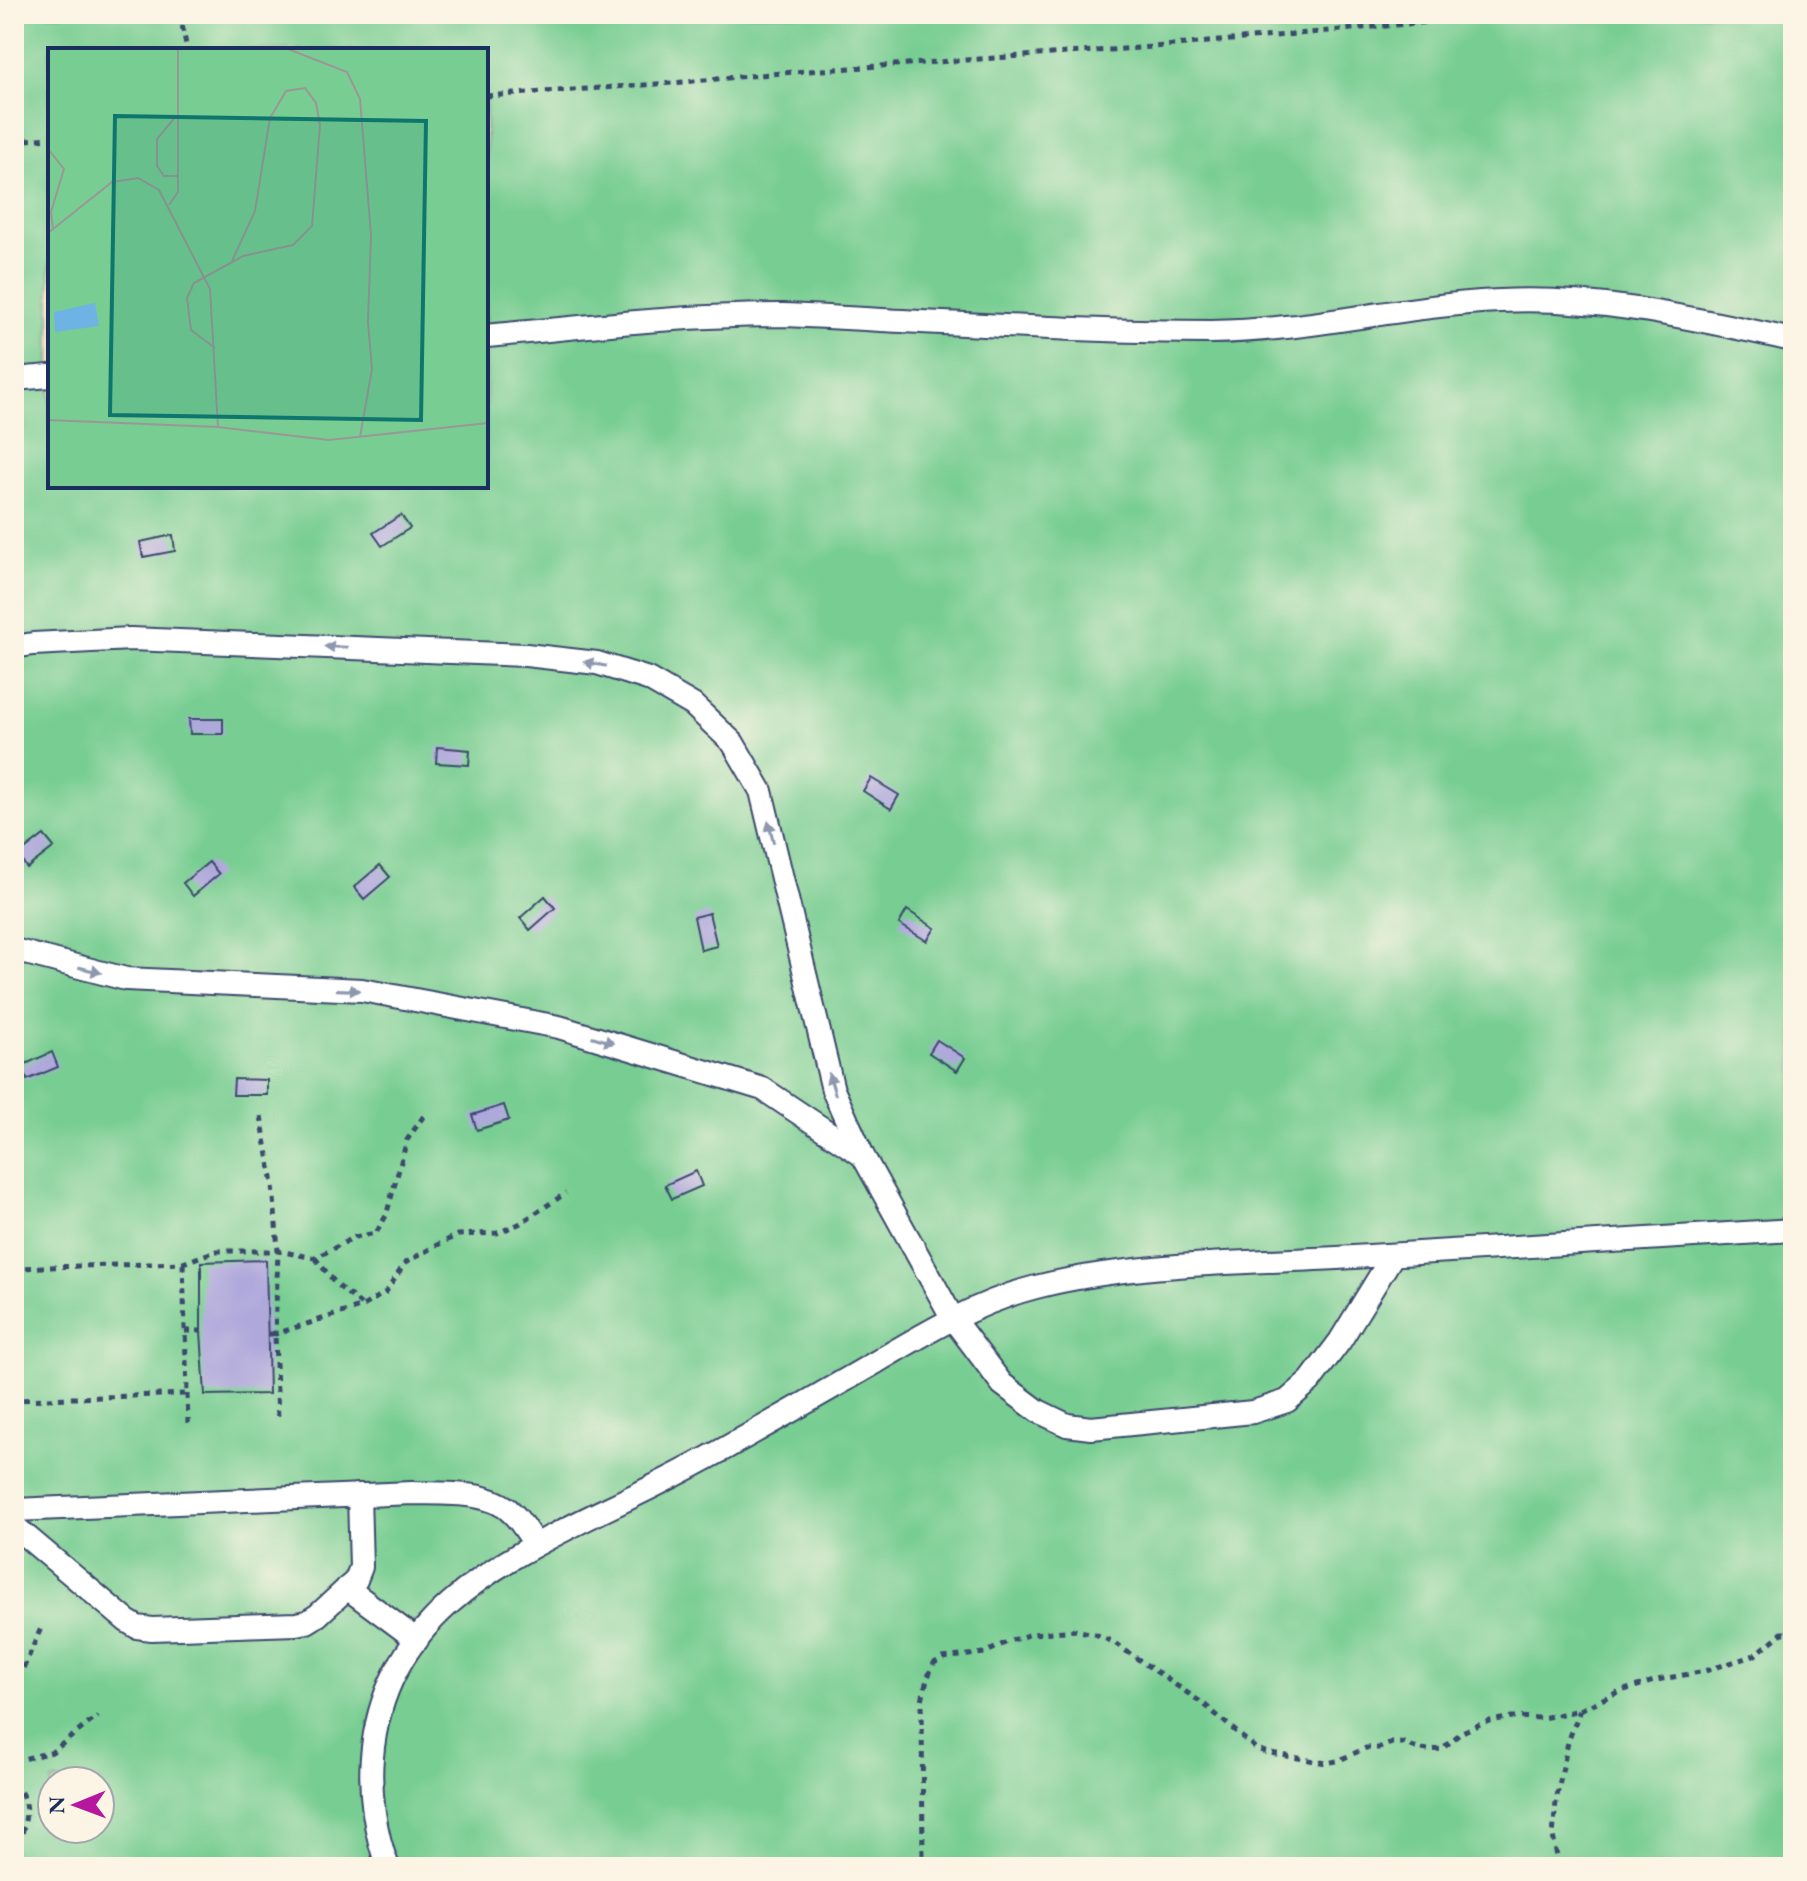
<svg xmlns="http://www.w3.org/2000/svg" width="1807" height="1881" font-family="'EB Garamond',serif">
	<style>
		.green { fill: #77cd92; stroke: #497e78; stroke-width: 2; fill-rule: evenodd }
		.building { fill: #afa8db }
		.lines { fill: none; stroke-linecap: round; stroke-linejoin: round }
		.service-casing { stroke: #3b496c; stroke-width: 26 }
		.path { stroke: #3b496c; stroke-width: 5; stroke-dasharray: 6 6; stroke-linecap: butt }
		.service { stroke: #fff; stroke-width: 22 }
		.oneway { fill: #8d97ae }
		.inset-road { fill: none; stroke: #9b9796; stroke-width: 2 }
		.view { fill: #0f766e; fill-opacity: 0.15; stroke: #0f766e; stroke-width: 4 }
		.inset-edge { fill: none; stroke: #1b2f5e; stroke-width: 4 }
	</style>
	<rect width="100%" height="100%" fill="#fcf5e5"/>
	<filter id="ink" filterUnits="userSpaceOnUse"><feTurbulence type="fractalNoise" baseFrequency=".0125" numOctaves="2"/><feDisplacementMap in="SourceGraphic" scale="16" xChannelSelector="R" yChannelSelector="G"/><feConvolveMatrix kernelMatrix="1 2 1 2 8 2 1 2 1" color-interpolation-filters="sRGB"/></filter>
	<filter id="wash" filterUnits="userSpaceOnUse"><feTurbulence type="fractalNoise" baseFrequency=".006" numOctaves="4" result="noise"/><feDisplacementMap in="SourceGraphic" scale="32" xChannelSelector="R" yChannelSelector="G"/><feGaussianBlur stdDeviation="1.8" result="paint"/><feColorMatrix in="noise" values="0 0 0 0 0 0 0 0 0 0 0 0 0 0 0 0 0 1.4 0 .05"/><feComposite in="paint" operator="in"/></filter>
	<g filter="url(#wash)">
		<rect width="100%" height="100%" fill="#f0dcbb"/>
		<!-- green -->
		<path class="green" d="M 14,14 L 1793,14 L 1793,1867 L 14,1867 ZM 50,50 L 486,50 L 486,486 L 50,486 ZM 52,1781 L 100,1781 L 100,1829 L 52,1829 Z"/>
		<g id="blocks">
			<!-- building -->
			<g class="building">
				<polygon points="401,515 410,528 382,546 373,533"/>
				<polygon points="173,535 175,551 143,557 140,542"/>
				<polygon points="189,719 223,719 223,734 190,734"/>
				<polygon points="437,747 470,750 469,765 436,763"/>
				<polygon points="871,778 899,795 891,809 863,791"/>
				<polygon points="44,835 54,847 27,868 18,855"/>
				<polygon points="209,862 219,874 193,896 183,883"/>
				<polygon points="380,865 390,877 364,899 354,887"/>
				<polygon points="545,896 555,908 530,930 520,918"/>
				<polygon points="907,910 935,928 927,941 899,924"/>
				<polygon points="709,913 717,946 701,950 694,917"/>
				<polygon points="937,1040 965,1058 957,1071 929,1053"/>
				<polygon points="52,1052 58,1067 27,1080 21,1066"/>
				<polygon points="234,1079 267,1080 267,1095 233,1095"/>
				<polygon points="504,1105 509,1120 477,1130 472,1115"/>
				<polygon points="696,1171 702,1186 672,1199 665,1185"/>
				<polygon points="266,1260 269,1394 205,1395 201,1331 201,1262"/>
			</g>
		</g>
	</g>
	<g filter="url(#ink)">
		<use href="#blocks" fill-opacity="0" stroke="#3b496c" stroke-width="2"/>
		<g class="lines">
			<!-- service casing -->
			<g class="service-casing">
				<g id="service">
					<path d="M 486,336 C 584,327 683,315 782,315 C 815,316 848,318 881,320 C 991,325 1101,332 1211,332 C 1308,331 1403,305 1500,301 C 1600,296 1696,319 1793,340"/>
					<polyline points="14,379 50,376"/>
					<polyline points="14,647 33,644 131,639 526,655 597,663 648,679 693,705 733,743 761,791 833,1090 863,1156 953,1319 1002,1384 1038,1411 1067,1425 1091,1428 1253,1412 1287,1401 1310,1381 1340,1341 1393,1255"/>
					<polyline points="14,950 126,979 362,990 559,1027 763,1089 862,1155"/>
					<path d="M 14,1510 L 412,1493 C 442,1494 490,1490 512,1513 C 521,1521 528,1534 535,1544"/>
					<polyline points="14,1526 127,1621 137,1627 152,1629 296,1624 307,1622 318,1615 356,1580 361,1567 359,1495"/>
					<polyline points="347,1588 417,1640"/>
					<path d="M 388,1867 C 375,1834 369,1792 372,1757 C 383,1621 492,1565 600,1512 C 647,1490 693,1467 738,1441 C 783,1416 828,1390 873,1364 C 925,1333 977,1302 1036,1287 C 1130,1263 1240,1263 1337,1258 C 1489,1249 1641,1240 1793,1230"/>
				</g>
			</g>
			<!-- path -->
			<g class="path">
				<polyline points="180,14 187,50"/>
				<polyline points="1784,14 1793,35"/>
				<polyline points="486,96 672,83 793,72 1153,47 1518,14"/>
				<polyline points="14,141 50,138"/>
				<polyline points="261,1116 273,1184 278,1251 275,1334 363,1306 386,1292 405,1263 435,1246 458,1235 497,1233 519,1224 566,1193"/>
				<polyline points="315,1258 337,1285 363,1306"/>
				<polyline points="14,1268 183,1263 216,1251 278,1251 315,1258 355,1237 376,1233 386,1216 407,1140 425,1114"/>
				<polyline points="14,1273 18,1400 187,1394 183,1263"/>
				<polyline points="185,1331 201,1331"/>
				<polyline points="267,1334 275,1334 278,1420"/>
				<polyline points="187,1394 188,1423"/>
				<polyline points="14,1690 41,1628"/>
				<polyline points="14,1761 52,1752 98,1716"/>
				<path d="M 14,1782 C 36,1809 22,1829 14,1860"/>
				<polyline points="923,1867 922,1700 927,1679 934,1663 943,1658 985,1653 1007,1642 1031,1634 1075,1630 1095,1634 1113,1642 1205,1705 1255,1748 1265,1752 1326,1763 1337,1761 1366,1748 1379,1748 1392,1743 1404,1743 1416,1748 1428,1750 1442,1749 1462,1732 1485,1722 1512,1717 1543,1718 1580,1710 1618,1692 1657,1680 1705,1671 1755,1655 1782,1633 1793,1633"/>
				<polyline points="1559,1867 1553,1836 1556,1801 1568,1742 1580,1710"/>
			</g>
			<!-- service -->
			<use href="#service" class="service"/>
		</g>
		<!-- one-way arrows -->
		<defs><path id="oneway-solid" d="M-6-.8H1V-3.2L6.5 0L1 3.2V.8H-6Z" transform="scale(2)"/></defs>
		<g class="oneway">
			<use href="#oneway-solid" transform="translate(336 647) rotate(-178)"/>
			<use href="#oneway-solid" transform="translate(595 664) rotate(-169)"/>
			<use href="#oneway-solid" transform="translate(771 832) rotate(-103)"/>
			<use href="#oneway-solid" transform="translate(90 970) rotate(14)"/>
			<use href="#oneway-solid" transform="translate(348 990) rotate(2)"/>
			<use href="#oneway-solid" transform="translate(603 1040) rotate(17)"/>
			<use href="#oneway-solid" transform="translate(832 1084) rotate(-107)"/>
		</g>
	</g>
	<!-- overview -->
	<g transform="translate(48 48)">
		<rect width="440" height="440" fill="#f0dcbb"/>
		<path d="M 0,1 L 440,1 L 440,439 L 0,439 Z" fill="#77cd92"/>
		<path d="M 47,255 L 51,278 L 7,284 L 6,264 Z" fill="#6db4e4"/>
		<path class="inset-road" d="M 240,1 L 299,24 L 312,51 L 323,187 L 320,274 L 324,321 L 312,389M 128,68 L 109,91 L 109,118 L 116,128 L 130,128M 0,101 L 16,121 L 3,164 L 5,181M 121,157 L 130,144 L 130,1M 0,185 L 64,134 L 90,130 L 111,142 L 162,241 L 170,379M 167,300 L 143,282 L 139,250 L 146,235 L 195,208 L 245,197 L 264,178 L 272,77 L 268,55 L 257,40 L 238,43 L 222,70 L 207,163 L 184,213M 0,372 L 170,379 L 281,392 L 440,375"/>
		<path class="view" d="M 67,68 L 378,73 L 373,372 L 62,367 Z"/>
		<rect width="440" height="440" class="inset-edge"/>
	</g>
	<!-- margin -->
	<rect width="1807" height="1881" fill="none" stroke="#fcf5e5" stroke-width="48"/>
	<!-- north arrow -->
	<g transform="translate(76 1805) rotate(269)"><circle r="38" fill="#fcf5e5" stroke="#a2a6af" stroke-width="2"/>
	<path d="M0-6L14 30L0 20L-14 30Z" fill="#b5179e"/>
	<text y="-12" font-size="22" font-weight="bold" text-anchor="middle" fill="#1b2f5e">N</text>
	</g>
</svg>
